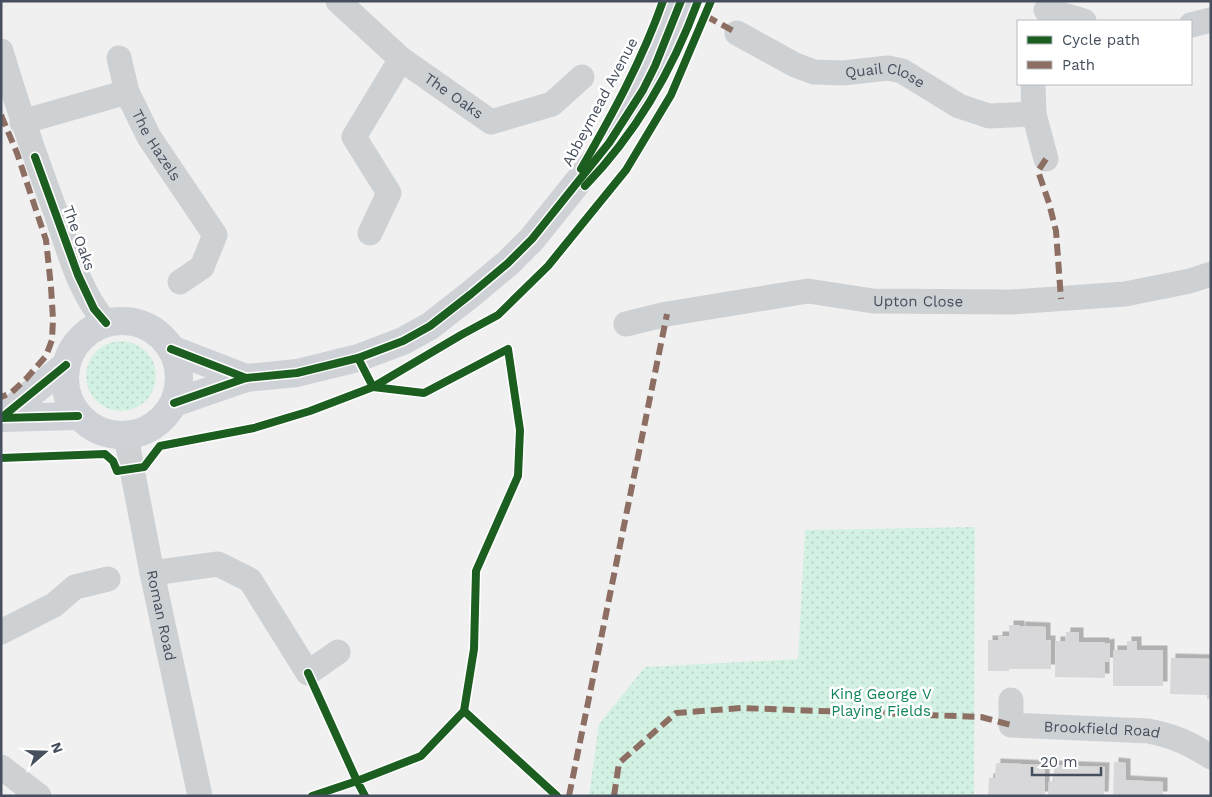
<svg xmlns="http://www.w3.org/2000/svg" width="1212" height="797" font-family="'Work Sans',sans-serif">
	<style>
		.grass { fill: url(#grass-dots) }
		.building { fill: #d8d8db; filter: url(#shadow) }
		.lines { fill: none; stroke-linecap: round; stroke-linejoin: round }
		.street { stroke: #ced1d4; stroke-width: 25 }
		.secondary { stroke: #ced1d5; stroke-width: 28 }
		.quiet { stroke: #8d6e63; stroke-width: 6; stroke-dasharray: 12 6; stroke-linecap: butt }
		.cycleway-casing { stroke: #fff; stroke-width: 11 }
		.cycleway { stroke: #1b5e20; stroke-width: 8 }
		.labels { text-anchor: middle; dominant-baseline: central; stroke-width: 5; stroke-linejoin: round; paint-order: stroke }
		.street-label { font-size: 15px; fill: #464f5e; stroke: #fff }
		.park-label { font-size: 15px; fill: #11855a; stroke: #fff }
	</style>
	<defs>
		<pattern id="grass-dots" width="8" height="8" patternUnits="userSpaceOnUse" patternTransform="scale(1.25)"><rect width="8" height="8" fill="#d3f1e2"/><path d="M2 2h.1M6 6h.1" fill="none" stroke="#b6d0c4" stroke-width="1.8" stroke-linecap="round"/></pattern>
		<filter id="shadow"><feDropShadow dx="4.5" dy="-4.5" stdDeviation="0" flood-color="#0004"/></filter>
	</defs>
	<rect width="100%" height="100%" fill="#f1f0f0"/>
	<!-- grass -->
	<g class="grass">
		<circle cx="121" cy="376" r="35"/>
		<polygon points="975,527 974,796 589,796 599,724 645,667 798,659 805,530"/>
	</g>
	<!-- building -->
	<g class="building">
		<polygon points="1009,625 1020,625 1020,635 1021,626 1046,627 1046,640 1051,640 1051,669 1009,669 1009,671 988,671 988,640 998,640 998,636 1009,636"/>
		<polygon points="1066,632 1079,632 1079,642 1105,642 1105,644 1110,643 1110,662 1105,662 1105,678 1055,677 1056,641 1065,641"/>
		<polygon points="1127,641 1137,641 1137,650 1163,650 1163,686 1113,686 1113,650 1127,650"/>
		<polygon points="1171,658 1211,659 1211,699 1207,699 1207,695 1170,694"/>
		<polygon points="1114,762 1126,763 1126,780 1163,782 1163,796 1113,796"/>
		<polygon points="996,763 1045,765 1045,796 988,796 989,778 995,778"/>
		<polygon points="1054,765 1105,767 1104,796 1048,796 1049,781 1054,781"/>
	</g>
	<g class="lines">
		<!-- street -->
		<g class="street">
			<path id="s1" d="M 338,1 L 401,59 L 491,122 L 552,104 L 582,77"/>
			<polyline points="1046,10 1084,21"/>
			<polyline points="1191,25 1211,20"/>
			<path id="s2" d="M 737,33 L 795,65 L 814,72 L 843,73 L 888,68 L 902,71 L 959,106 L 989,116 L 1034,114"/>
			<path d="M 1,51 C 17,106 36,159 56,213 C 69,251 79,292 106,323"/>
			<polyline points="119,58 127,92"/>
			<polyline points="1033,84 1034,114 1046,159"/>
			<path id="s3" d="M 22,122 L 127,92 L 149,137 L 215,235 L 202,267 L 180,282"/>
			<polyline points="370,233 389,193 354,137 401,59"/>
			<path id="s4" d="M 626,324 L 667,314 L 808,291 L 873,301 L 1012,302 L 1125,294 L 1190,281 L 1211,274"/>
			<path id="s5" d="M 131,435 L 128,446 L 132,469 L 152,573 L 200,796"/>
			<polyline points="152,573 218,564 250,580 308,673 338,652"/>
			<polyline points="1,632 54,605 75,587 108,579"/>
			<path id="s6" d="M 1011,700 L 1011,725 L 1148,731 C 1174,736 1189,743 1211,757"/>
			<polyline points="1,767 39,796"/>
		</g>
		<!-- secondary -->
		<g class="secondary">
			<circle cx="122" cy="378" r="57"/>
			<polyline points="171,349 246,378"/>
			<polyline points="174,403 246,378 297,373 358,358 403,341 430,326 471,294 508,263 532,239 609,143 643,90 655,66 681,1"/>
			<polyline points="1,418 66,365"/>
			<polyline points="1,418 78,416"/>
		</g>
		<!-- quiet -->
		<g class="quiet">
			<polyline points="706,16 737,33"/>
			<polyline points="1,115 17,153 46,240 51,287 53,319 52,340 46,356 26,379 11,393 1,397"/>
			<polyline points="1046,159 1038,171 1049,203 1056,231 1061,299"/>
			<polyline points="569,796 667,314"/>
			<polyline points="614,796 619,763 676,713 742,708 981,717 1011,725"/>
		</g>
		<!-- cycleway casing -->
		<g class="cycleway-casing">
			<g id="cycleway">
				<polyline points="35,157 78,275 94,309 106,323"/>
				<path d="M 581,169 C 612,115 642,61 663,1"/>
				<path d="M 585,186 C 635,134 673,69 698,1"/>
				<polyline points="171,349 246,378"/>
				<polyline points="358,358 373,387 424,393 508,349 520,430 518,476 476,571 474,649 464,711 421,756 357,781 365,796"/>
				<polyline points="174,403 246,378 297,373 358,358 403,341 430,326 471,294 508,263 532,239 609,143 643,90 655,66 681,1"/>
				<polyline points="1,418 66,365"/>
				<polyline points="1,418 78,416"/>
				<polyline points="1,458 105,454 113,461 117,471 144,467 160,446 254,428 310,411 373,387 461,335 498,315 548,266 626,170 671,95 711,1"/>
				<polyline points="308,673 357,781 312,796"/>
				<polyline points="464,711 557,796"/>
			</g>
		</g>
		<!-- cycleway -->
		<use href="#cycleway" class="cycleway"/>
	</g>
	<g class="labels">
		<!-- street labels -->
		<g class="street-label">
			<text stroke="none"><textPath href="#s2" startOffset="159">Quail Close</textPath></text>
			<text stroke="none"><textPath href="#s1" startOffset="150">The Oaks</textPath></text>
			<text transform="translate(600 102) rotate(-62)">Abbeymead Avenue</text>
			<text stroke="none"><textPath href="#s3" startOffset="170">The Hazels</textPath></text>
			<text transform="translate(79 238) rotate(70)">The Oaks</text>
			<text stroke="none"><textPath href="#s4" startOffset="296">Upton Close</textPath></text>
			<text stroke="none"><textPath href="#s5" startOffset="184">Roman Road</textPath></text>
			<text stroke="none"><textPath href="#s6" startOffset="116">Brookfield Road</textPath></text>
		</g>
		<!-- park labels -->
		<g class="park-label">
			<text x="881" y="694">King George V<tspan x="881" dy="17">Playing Fields</tspan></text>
		</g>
	</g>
	<!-- border -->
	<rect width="1212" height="797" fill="none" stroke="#464f5e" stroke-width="5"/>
	<!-- legend -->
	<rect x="1017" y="20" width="175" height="65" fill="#ffffff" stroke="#b5b9bf"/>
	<rect x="1027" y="36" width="25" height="8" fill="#1b5e20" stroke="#b5b9bf"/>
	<text x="1062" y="45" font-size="15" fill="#464f5e">Cycle path</text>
	<rect x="1027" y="61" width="25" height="8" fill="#8d6e63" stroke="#b5b9bf"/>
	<text x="1062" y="70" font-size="15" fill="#464f5e">Path</text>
	<!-- north arrow -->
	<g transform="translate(45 752) rotate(70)" stroke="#ffffff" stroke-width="4" paint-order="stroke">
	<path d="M0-4L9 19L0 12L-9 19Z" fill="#464f5e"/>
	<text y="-8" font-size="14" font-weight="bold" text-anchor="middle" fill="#464f5e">N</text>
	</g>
	<!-- scale -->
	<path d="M1032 767v8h69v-8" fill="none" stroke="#464f5e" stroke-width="2.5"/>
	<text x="1040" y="767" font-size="15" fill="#464f5e" stroke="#ffffff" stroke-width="4" paint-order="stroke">20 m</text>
</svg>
